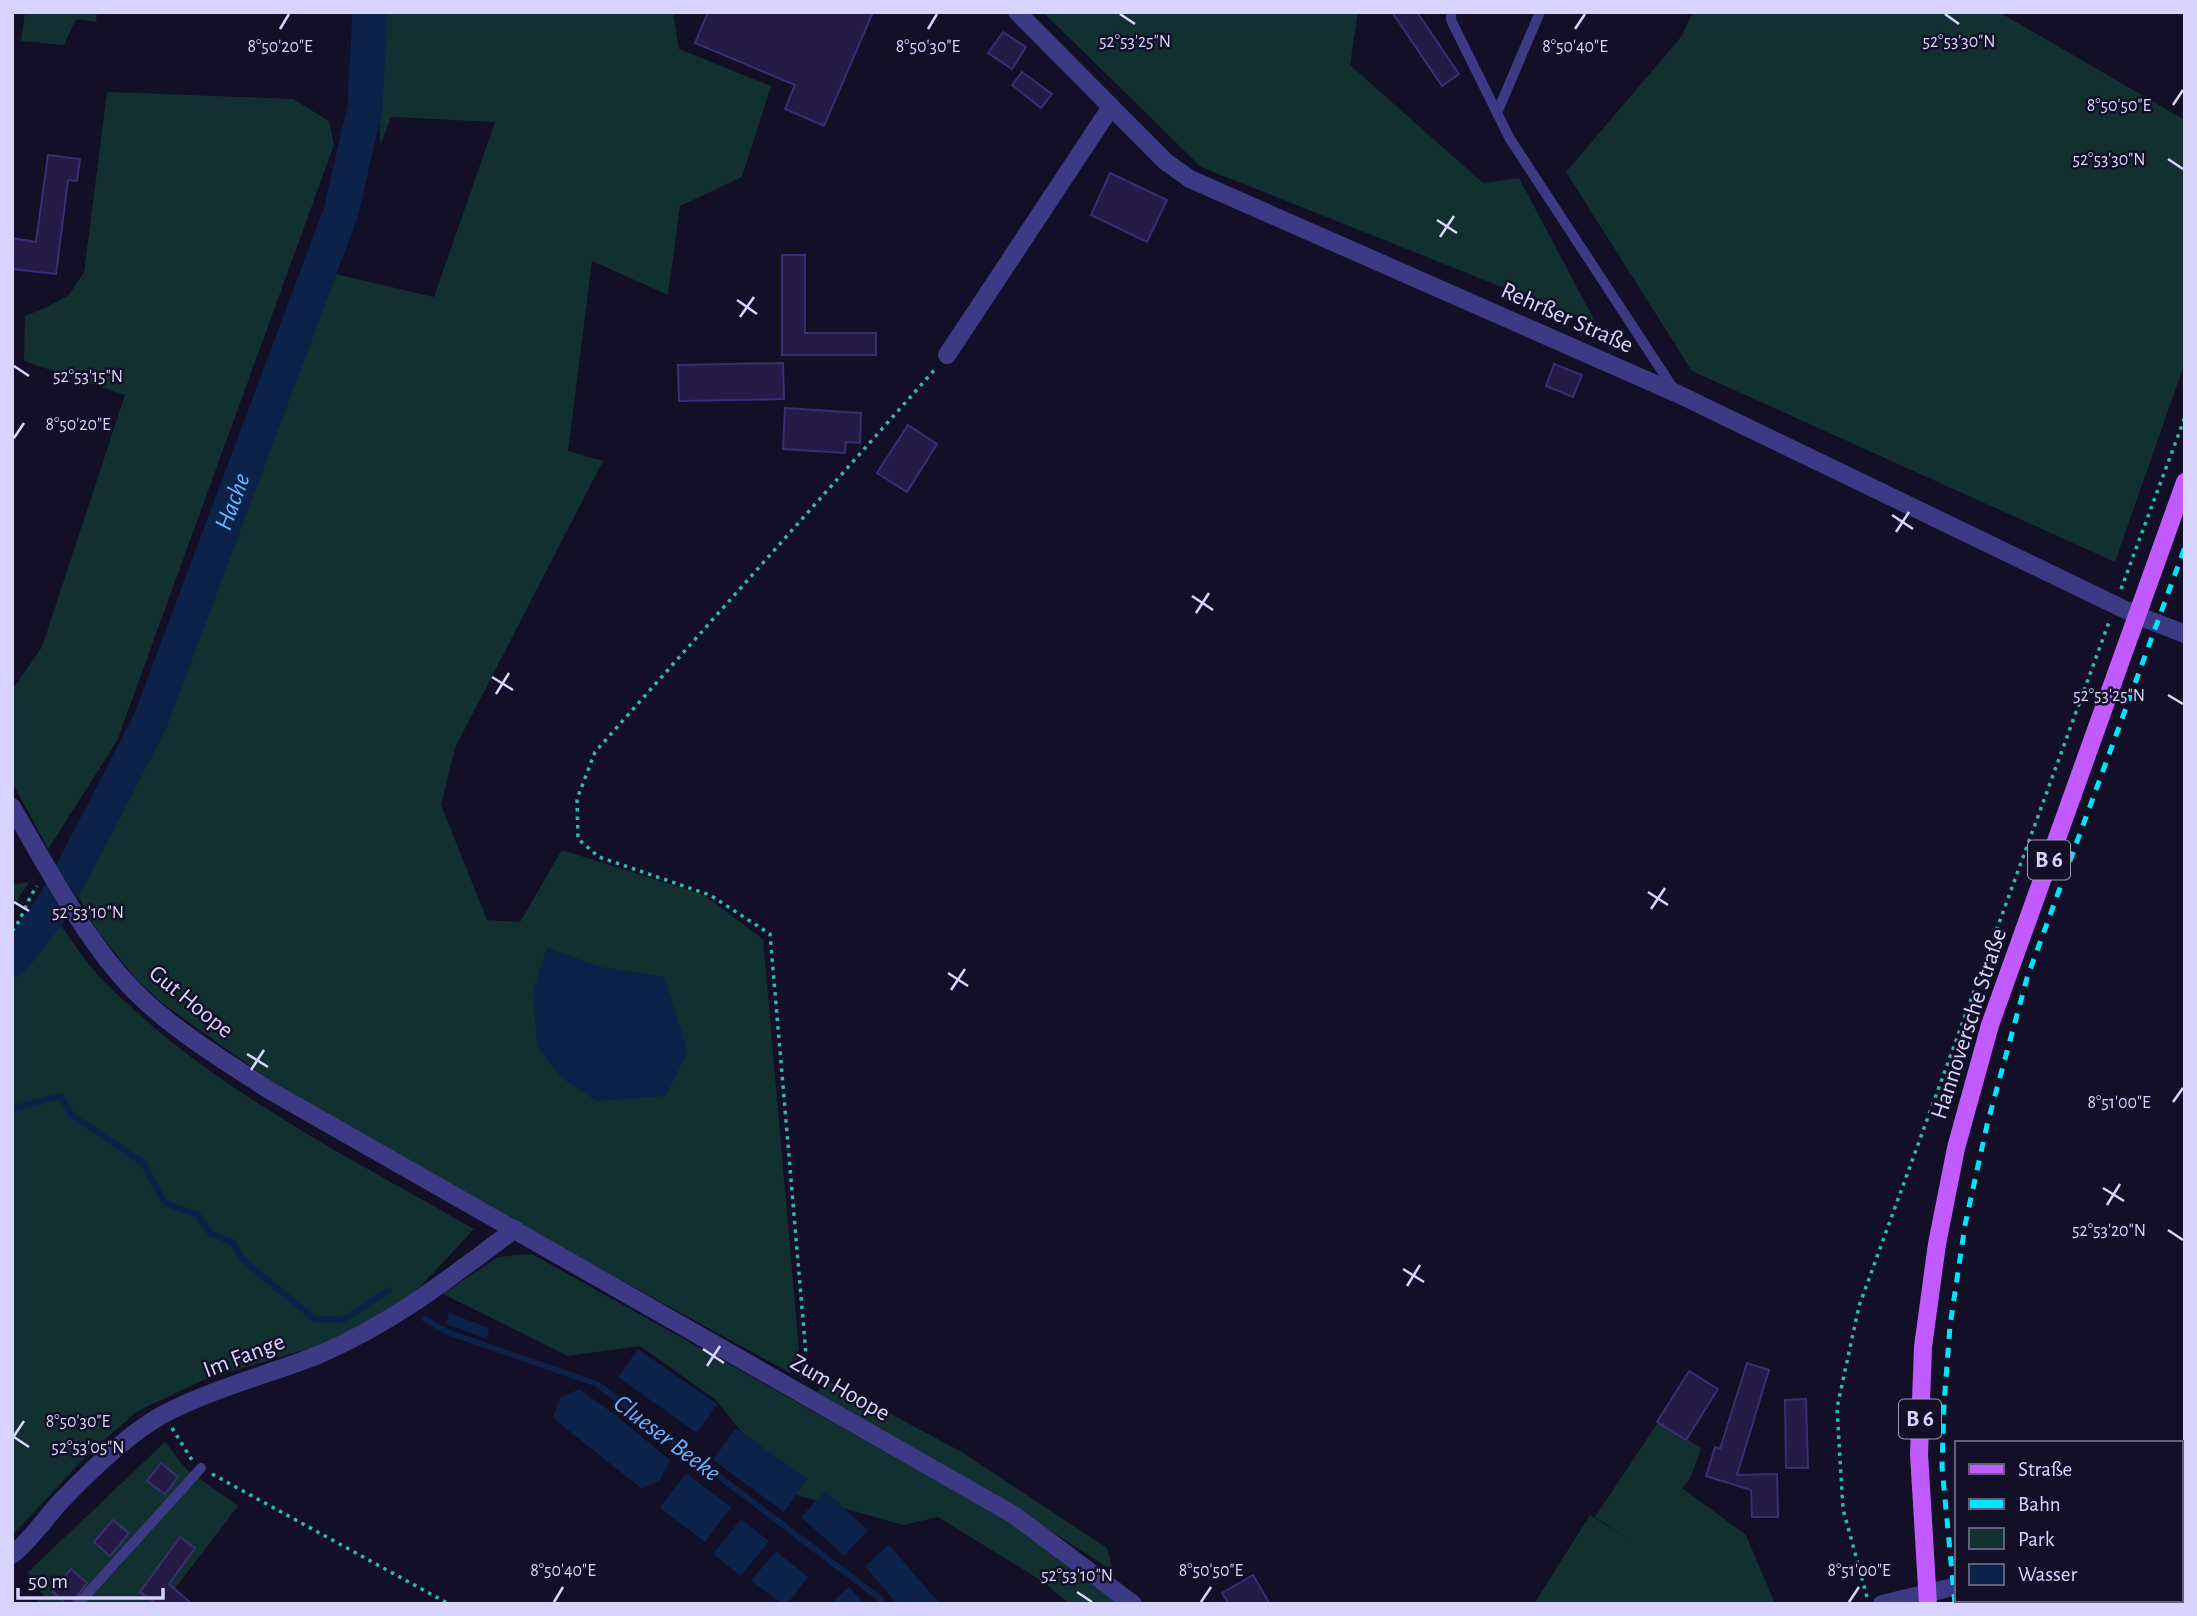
<svg xmlns="http://www.w3.org/2000/svg" width="2197" height="1616" font-family="'Alegreya Sans',sans-serif">
	<style>
		.green { fill: #12302f }
		.water { fill: #0c2248 }
		.lines { fill: none; stroke-linecap: round; stroke-linejoin: round }
		.stream { stroke: #0c2248; stroke-width: 6 }
		.river { stroke: #0c2248; stroke-width: 35 }
		.building { fill: #241b47; stroke: #3b2d73; stroke-width: 2 }
		.path { stroke: #2fb8b0; stroke-width: 3.5; stroke-dasharray: 3.5 5; stroke-linecap: butt }
		.lane { stroke: #3d3a85; stroke-width: 10 }
		.street { stroke: #3d3a85; stroke-width: 18 }
		.primary { stroke: #c25bff; stroke-width: 18 }
		.rail { stroke: #00e5ff; stroke-width: 5; stroke-dasharray: 10 9; stroke-linecap: butt }
		.ticks { fill: none; stroke: #d9d4ff; stroke-width: 2.5 }
		.labels { text-anchor: middle; dominant-baseline: central; stroke-width: 5; stroke-linejoin: round; paint-order: stroke }
		.shield { fill: #130f26; stroke: #9e99be; stroke-width: 2 }
		.shield-label { font-size: 23px; font-weight: bold; fill: #d9d4ff }
		.street-label { font-size: 24px; fill: #d9d4ff; stroke: #130f26 }
		.water-label { font-size: 26px; font-style: italic; fill: #62b6ff; stroke: #130f26 }
		.ticks-label { font-size: 18px; text-anchor: middle; fill: #d9d4ff; stroke: #130f26; stroke-width: 5; stroke-linejoin: round; paint-order: stroke }
	</style>
	<rect width="100%" height="100%" fill="#130f26"/>
	<!-- green -->
	<g class="green">
		<polygon points="25,12 97,12 96,22 76,19 64,45 21,41"/>
		<polygon points="385,12 673,12 679,49 771,86 742,177 680,206 668,295 592,261 568,451 603,461 455,748 441,805 487,920 520,922 562,850 704,895 763,939 800,1362 790,1373 519,1224 273,1082 163,1004 136,979 99,933 78,896 90,857 172,698 177,678 327,272 434,297 495,122 391,117 380,146 379,72"/>
		<polygon points="1043,12 1358,12 1350,65 1483,183 1519,178 1597,325 1201,167"/>
		<polygon points="1693,12 1999,12 2185,120 2185,362 2115,562 1692,371 1566,172 1681,37"/>
		<polygon points="107,92 293,99 329,121 334,145 117,741 48,849 12,782 12,690 42,647 125,395 24,361 25,316 45,308 69,295 84,272"/>
		<polygon points="29,882 12,908 12,885"/>
		<path d="M 57,920 C 71,939 85,962 102,979 C 207,1087 345,1155 474,1229 L 418,1289 L 376,1317 L 318,1346 L 206,1379 L 138,1411 L 89,1453 L 12,1536 L 12,974 L 16,966 Z"/>
		<polygon points="532,1254 1011,1522 1123,1604 1069,1604 1045,1583 938,1517 903,1525 790,1493 716,1400 640,1346 568,1356 443,1294 498,1257"/>
		<polygon points="827,1380 960,1451 1107,1548 1113,1571 1017,1509 817,1392"/>
		<polygon points="1659,1421 1701,1448 1690,1479 1682,1488 1746,1535 1775,1604 1534,1604 1590,1515 1630,1540 1595,1517"/>
		<polygon points="165,1442 186,1469 238,1506 163,1604 34,1604 43,1596 28,1572"/>
	</g>
	<!-- water -->
	<g class="water">
		<polygon points="547,948 601,967 664,977 688,1051 666,1096 596,1101 560,1077 537,1046 533,991"/>
		<polygon points="449,1313 489,1328 487,1339 446,1324"/>
		<polygon points="638,1349 717,1404 697,1433 618,1377"/>
		<polygon points="579,1389 614,1414 670,1460 660,1480 642,1489 553,1418 560,1398"/>
		<polygon points="736,1428 807,1479 784,1512 713,1460"/>
		<polygon points="686,1473 731,1507 705,1542 660,1508"/>
		<polygon points="825,1491 868,1530 844,1556 801,1517"/>
		<polygon points="741,1519 769,1541 741,1576 713,1554"/>
		<polygon points="889,1545 940,1604 897,1604 865,1566"/>
		<polygon points="776,1551 808,1577 787,1604 782,1604 751,1581"/>
		<polygon points="849,1587 864,1604 831,1604"/>
	</g>
	<g class="lines">
		<!-- stream -->
		<g class="stream">
			<polyline points="12,1109 60,1096 72,1115 143,1163 165,1203 198,1215 210,1233 233,1243 243,1260 315,1319 343,1320 389,1290"/>
			<polyline points="425,1319 447,1332 597,1384 878,1597 884,1604"/>
		</g>
		<!-- river -->
		<path class="river" id="s1" d="M 12,960 L 48,914 L 70,876 L 150,722 L 341,212 L 365,107 L 370,12"/>
	</g>
	<!-- building -->
	<g class="building">
		<polygon points="708,12 873,12 824,126 785,109 795,85 695,43"/>
		<polygon points="1392,12 1417,12 1459,74 1442,86"/>
		<polygon points="1003,32 1026,47 1012,69 988,53"/>
		<polygon points="1022,72 1052,94 1041,108 1012,85"/>
		<polygon points="48,155 80,159 77,181 68,180 56,274 12,269 12,238 36,242"/>
		<polygon points="1110,173 1167,200 1147,242 1091,215"/>
		<polygon points="782,255 805,255 805,333 876,333 876,355 782,355"/>
		<polygon points="783,363 784,399 679,401 678,365"/>
		<polygon points="1554,364 1582,375 1573,397 1546,386"/>
		<polygon points="785,408 861,413 860,443 846,442 845,453 783,449"/>
		<polygon points="908,425 937,444 907,492 877,473"/>
		<polygon points="1747,1363 1769,1370 1737,1475 1777,1474 1778,1517 1752,1517 1751,1490 1706,1476 1715,1447 1720,1449"/>
		<polygon points="1689,1371 1718,1389 1686,1440 1657,1422"/>
		<polygon points="1806,1399 1808,1468 1786,1468 1785,1400"/>
		<polygon points="161,1463 178,1477 165,1494 147,1481"/>
		<polygon points="113,1520 129,1533 110,1556 94,1542"/>
		<polygon points="180,1537 195,1548 169,1584 192,1604 157,1604 140,1592"/>
		<polygon points="71,1569 87,1583 71,1604 66,1604 52,1591"/>
		<polygon points="1253,1575 1270,1604 1229,1604 1222,1593"/>
	</g>
	<g class="lines">
		<!-- path -->
		<g class="path">
			<polyline points="2121,589 2185,417"/>
			<path d="M 12,931 C 23,918 27,900 37,886"/>
			<polyline points="800,1375 803,1373 806,1355 770,934 710,895 599,857 578,839 577,799 595,752 937,367"/>
			<polyline points="172,1428 192,1460"/>
			<polyline points="212,1474 449,1604"/>
			<polyline points="1867,1597 1843,1509 1837,1408 1859,1306 2109,622"/>
		</g>
		<!-- lane -->
		<g class="lane">
			<polyline points="1451,12 1451,20 1510,139 1675,391"/>
			<polyline points="1497,113 1540,12"/>
			<polyline points="78,1604 201,1468"/>
		</g>
		<!-- street -->
		<g class="street">
			<polyline points="1017,12 1166,162 1190,179 1678,394 2136,615 2185,634"/>
			<polyline points="947,355 1111,107"/>
			<path d="M 12,807 C 45,863 76,923 118,973 C 159,1022 216,1055 269,1090 L 1014,1515 L 1133,1604"/>
			<polyline points="2181,1512 2185,1512"/>
			<path d="M 12,1555 C 31,1540 45,1518 62,1500 C 89,1472 130,1432 164,1414 C 212,1389 267,1375 318,1355 C 392,1324 451,1277 515,1229"/>
			<polyline points="1882,1604 1957,1586"/>
		</g>
		<!-- primary -->
		<polyline class="primary" points="1928,1604 1919,1454 1923,1347 1937,1244 1956,1148 1990,1025 2185,482"/>
		<!-- rail -->
		<polyline class="rail" points="1955,1604 1942,1467 1944,1404 1950,1326 1965,1225 1987,1125 2027,978 2185,547"/>
	</g>
	<!-- ticks -->
	<path class="ticks" d="M 1120,14 L 1135,24M 1945,14 L 1959,24M 280,29 L 289,14M 928,29 L 937,14M 1575,29 L 1585,14M 2173,105 L 2183,90M 2168,159 L 2183,169M 1437,220 L 1457,233M 1440,237 L 1454,216M 737,300 L 757,314M 740,317 L 754,297M 14,366 L 29,376M 14,438 L 24,423M 1892,515 L 1913,529M 1896,532 L 1909,512M 1192,596 L 1213,610M 1196,613 L 1209,593M 492,677 L 513,690M 496,694 L 509,673M 2168,695 L 2183,704M 1648,892 L 1668,905M 14,902 L 29,911M 1651,909 L 1665,888M 948,973 L 968,986M 951,990 L 965,969M 247,1054 L 268,1067M 251,1070 L 264,1050M 2173,1102 L 2183,1088M 2103,1188 L 2124,1201M 2107,1205 L 2120,1184M 2168,1230 L 2183,1240M 1403,1269 L 1424,1282M 1407,1286 L 1420,1265M 703,1349 L 724,1363M 707,1366 L 720,1346M 14,1436 L 24,1421M 14,1437 L 29,1447M 1077,1592 L 1092,1602M 554,1602 L 563,1587M 1201,1602 L 1211,1587M 1849,1602 L 1859,1587"/>
	<g class="labels">
		<!-- shield labels -->
		<g class="shield">
			<rect x="2028" y="840.5" width="42" height="39" rx="5"/>
			<rect x="1899" y="1399.5" width="42" height="39" rx="5"/>
		</g>
		<g class="shield-label">
			<text x="2049" y="860">B 6</text>
			<text x="1920" y="1419">B 6</text>
		</g>
		<!-- street labels -->
		<g class="street-label">
			<text transform="translate(1567 318) rotate(24)">Rehrßer Straße</text>
			<text transform="translate(191 1002) rotate(39)">Gut Hoope</text>
			<text transform="translate(1969 1024) rotate(-72)">Hannoversche Straße</text>
			<text transform="translate(244 1356) rotate(-21)">Im Fange</text>
			<text transform="translate(840 1388) rotate(30)">Zum Hoope</text>
		</g>
		<!-- water labels -->
		<g class="water-label">
			<text stroke="none"><textPath href="#s1" startOffset="511">Hache</textPath></text>
			<text transform="translate(667 1438) rotate(37)">Clueser Beeke</text>
		</g>
	</g>
	<g class="ticks-label">
		<text x="1959" y="47">52°53'30"N</text>
		<text x="1135" y="47">52°53'25"N</text>
		<text x="280" y="52">8°50'20"E</text>
		<text x="1575" y="52">8°50'40"E</text>
		<text x="928" y="52">8°50'30"E</text>
		<text x="2119" y="111">8°50'50"E</text>
		<text x="2109" y="165">52°53'30"N</text>
		<text x="88" y="382">52°53'15"N</text>
		<text x="78" y="430">8°50'20"E</text>
		<text x="2109" y="701">52°53'25"N</text>
		<text x="88" y="918">52°53'10"N</text>
		<text x="2119" y="1108">8°51'00"E</text>
		<text x="2109" y="1236">52°53'20"N</text>
		<text x="78" y="1427">8°50'30"E</text>
		<text x="88" y="1453">52°53'05"N</text>
		<text x="563" y="1576">8°50'40"E</text>
		<text x="1211" y="1576">8°50'50"E</text>
		<text x="1859" y="1576">8°51'00"E</text>
		<text x="1077" y="1581">52°53'10"N</text>
	</g>
	<!-- border -->
	<rect width="2197" height="1616" fill="none" stroke="#d9d4ff" stroke-width="28"/>
	<!-- legend -->
	<rect x="1955" y="1441" width="228" height="161" fill="#130f26" stroke="#625e7d" stroke-width="2"/>
	<rect x="1969" y="1464" width="35" height="10" fill="#c25bff" stroke="#625e7d" stroke-width="2"/>
	<text x="2018" y="1476" font-size="21" fill="#d9d4ff">Straße</text>
	<rect x="1969" y="1499" width="35" height="10" fill="#00e5ff" stroke="#625e7d" stroke-width="2"/>
	<text x="2018" y="1511" font-size="21" fill="#d9d4ff">Bahn</text>
	<rect x="1969" y="1528" width="35" height="21" fill="#12302f" stroke="#625e7d" stroke-width="2"/>
	<text x="2018" y="1546" font-size="21" fill="#d9d4ff">Park</text>
	<rect x="1969" y="1564" width="35" height="21" fill="#0c2248" stroke="#625e7d" stroke-width="2"/>
	<text x="2018" y="1581" font-size="21" fill="#d9d4ff">Wasser</text>
	<!-- scale -->
	<path d="M18 1588v10h145v-10" fill="none" stroke="#d9d4ff" stroke-width="3.5"/>
	<text x="28" y="1588" font-size="21" fill="#d9d4ff" stroke="#130f26" stroke-width="5" paint-order="stroke">50 m</text>
</svg>
